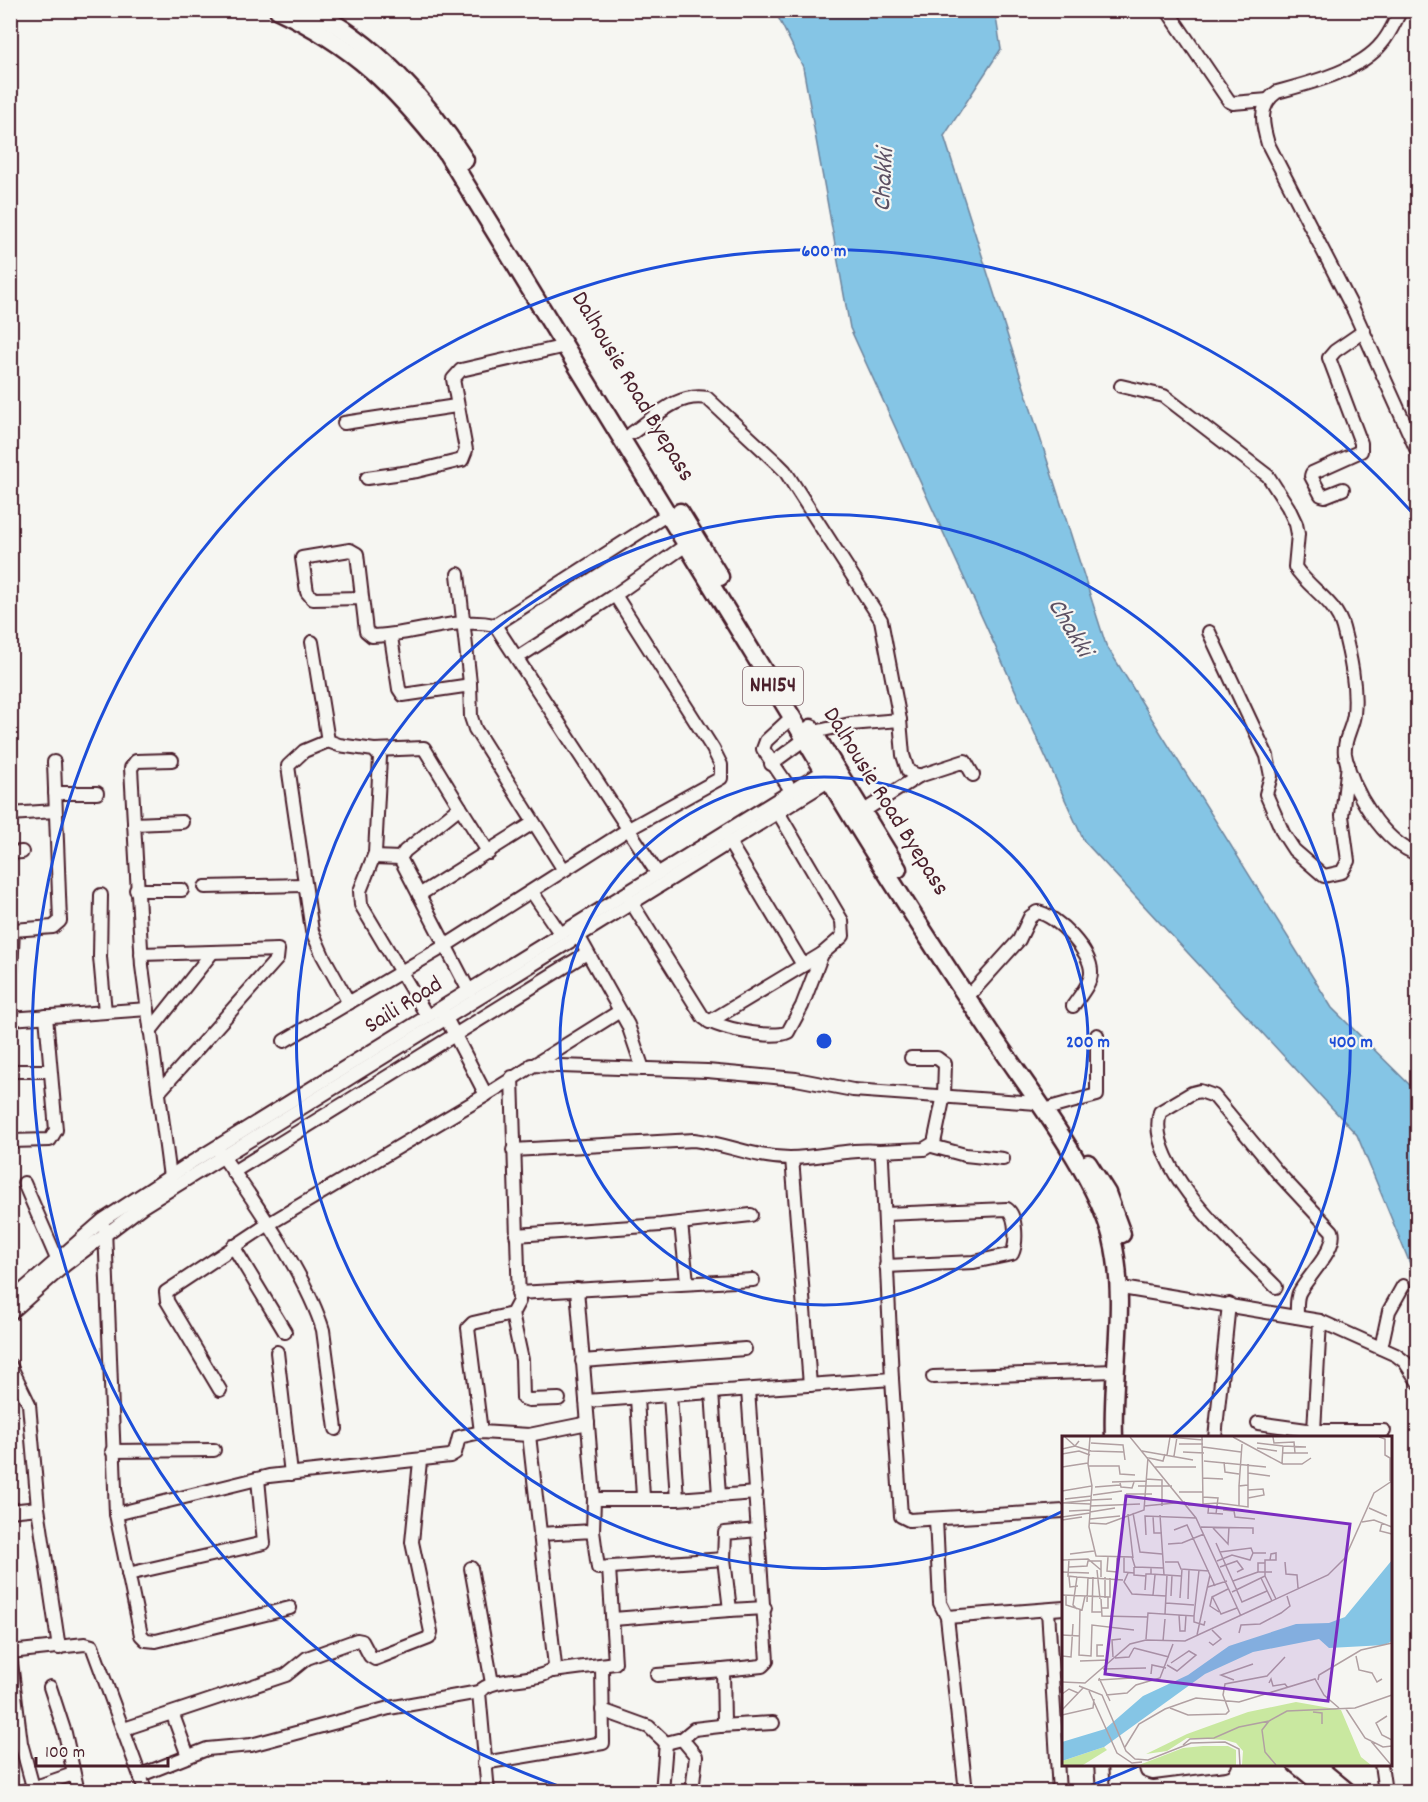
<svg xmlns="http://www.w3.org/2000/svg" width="1428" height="1802" font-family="Dekko,sans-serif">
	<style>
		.water { fill: #85c5e5; stroke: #6d839b; stroke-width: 1.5 }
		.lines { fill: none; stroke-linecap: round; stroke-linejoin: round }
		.minor-casing { stroke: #4a1f2b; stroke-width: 16 }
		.highway-casing { stroke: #4a1f2b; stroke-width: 21 }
		.minor { stroke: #f6f6f2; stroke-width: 12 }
		.highway { stroke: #f6f6f2; stroke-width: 16 }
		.ring { fill: none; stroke: #1d4ed8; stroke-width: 3 }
		.labels { text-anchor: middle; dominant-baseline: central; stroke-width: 4.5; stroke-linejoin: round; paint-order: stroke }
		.shield { fill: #f6f6f2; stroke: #7e6067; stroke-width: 1.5 }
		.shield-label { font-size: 22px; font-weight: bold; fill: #4a1f2b }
		.street-label { font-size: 24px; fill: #4a1f2b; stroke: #f6f6f2 }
		.water-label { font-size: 26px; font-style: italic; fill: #5c5163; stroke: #f6f6f2 }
		.inset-road { fill: none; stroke: #b1a0a2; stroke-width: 1.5 }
		.view { fill: #7b2cbf; fill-opacity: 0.15; stroke: #7b2cbf; stroke-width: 3 }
		.inset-edge { fill: none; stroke: #4a1f2b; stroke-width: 3 }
		.centre { fill: #1d4ed8; stroke: #f6f6f2; stroke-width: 3 }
		.ring-label { font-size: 18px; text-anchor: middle; font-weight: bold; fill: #1d4ed8; stroke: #f6f6f2; stroke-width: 4.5; stroke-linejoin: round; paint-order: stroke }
	</style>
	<rect width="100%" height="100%" fill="#f6f6f2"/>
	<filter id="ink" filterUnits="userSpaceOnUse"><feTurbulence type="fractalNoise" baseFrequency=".0167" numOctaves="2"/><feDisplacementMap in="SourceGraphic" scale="12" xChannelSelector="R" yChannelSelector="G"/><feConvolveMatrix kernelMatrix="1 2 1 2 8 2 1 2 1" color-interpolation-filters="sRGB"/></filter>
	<g filter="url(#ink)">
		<!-- water -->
		<polygon class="water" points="775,11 995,11 1001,49 944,136 1106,645 1332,1008 1417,1092 1417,1275 1411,1266 1357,1135 1084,841 850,328 803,67"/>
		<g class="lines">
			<!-- minor casing -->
			<g class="minor-casing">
				<g id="minor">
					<polyline points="1167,10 1229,101 1233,103 1268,100"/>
					<path d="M 1401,10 C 1395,21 1390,34 1382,43 C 1360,71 1310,83 1277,92 C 1258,105 1262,124 1268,144 L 1354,311 L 1418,453"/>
					<path d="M 1121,386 L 1164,396 L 1268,476 L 1288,507 L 1296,524 L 1298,534 L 1295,567 C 1309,589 1336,601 1343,628 C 1350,655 1357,686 1354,714 C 1353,727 1343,740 1345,754 C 1351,789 1383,843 1418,854"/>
					<polyline points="344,423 456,406"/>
					<path d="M 632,433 C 654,418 678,392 707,398 L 777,463 L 785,471 L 881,620 L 900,720 L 903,755 L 908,771 L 919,776 L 965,761 L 973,775"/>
					<polyline points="367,478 417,471 462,460 466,450 453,379 461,370 566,346"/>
					<polyline points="1343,489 1325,496 1321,495 1311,476 1312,473 1361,451 1361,443 1329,358 1335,351 1364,331"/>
					<path d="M 361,598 L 313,599 L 307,592 L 302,558 L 350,550 L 357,554 L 366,631 L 372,636 C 411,636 456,616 495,625 L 657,873"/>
					<polyline points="495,625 668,514"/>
					<polyline points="1209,632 1267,756 1271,776 1266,794 1283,833 1294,850 1324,876 1342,872 1348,861 1342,816 1348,764"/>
					<polyline points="391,637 399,689 403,695 464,686 470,683 458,574"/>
					<polyline points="312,642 328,741 339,745 374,750 380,757 375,853 360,891 361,905 427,1016"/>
					<polyline points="517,658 615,595 686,545"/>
					<polyline points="470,683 471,717 475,729 564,870"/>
					<polyline points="814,732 850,724 900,720"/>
					<polyline points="328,741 304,751 288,766 312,931 323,956 349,1003"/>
					<polyline points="374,750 424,748 460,807"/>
					<polyline points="771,764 805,739"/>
					<polyline points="791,790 763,749 766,741 792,717"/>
					<polyline points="55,793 97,793"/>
					<polyline points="862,812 919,776"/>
					<polyline points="10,814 55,811"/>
					<polyline points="134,824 182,822"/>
					<polyline points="729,842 803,965"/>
					<polyline points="10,853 22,852"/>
					<polyline points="374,857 400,858"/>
					<polyline points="205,887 304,885"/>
					<polyline points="136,890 182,890"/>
					<polyline points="532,892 560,933"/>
					<polyline points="101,895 100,957 105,1012"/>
					<polyline points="419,895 533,823"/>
					<path d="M 631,902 L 703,1017 C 715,1028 773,1040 788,1032 L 802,1006 L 822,954"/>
					<polyline points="575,930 628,1025 643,1069"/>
					<polyline points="141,954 278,950 277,959 159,1092"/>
					<path d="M 974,990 L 1019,940 L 1030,917 L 1037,912 C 1057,915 1092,952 1091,973 C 1091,983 1079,997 1073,1006"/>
					<polyline points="469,991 400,858 405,851 460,807 489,853"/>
					<polyline points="10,995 13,930 53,927 60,921 54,762"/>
					<polyline points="444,1014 486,1095"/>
					<polyline points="10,1019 148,1009"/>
					<polyline points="709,1022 822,954 843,936 842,921 778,812"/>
					<polyline points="150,1031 211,954"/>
					<polyline points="284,1041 445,946 627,830 721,778 721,765 713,749 615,595"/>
					<polyline points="531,1065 707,1071 796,1079 853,1090 1037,1103"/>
					<polyline points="10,1071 50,1071"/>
					<polyline points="1053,1107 1097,1095 1097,1035"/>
					<polyline points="10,1141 50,1140 56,1130 46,1016"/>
					<polyline points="932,1146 965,1155 1003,1159"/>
					<path d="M 513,1150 L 694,1140 C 728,1144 754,1158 790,1158 C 819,1158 850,1148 879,1151 L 882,1159 L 892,1379 L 901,1516 L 909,1520 L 1064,1511"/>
					<path d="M 219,1151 C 253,1199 306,1275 323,1330 L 336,1429"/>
					<polyline points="879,1151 924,1149 934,1143 944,1095 945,1064 937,1058 911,1058"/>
					<polyline points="792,1158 810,1385"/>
					<path d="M 233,1172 C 351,1099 469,1027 587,953"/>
					<polyline points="170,1177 142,966 131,768 136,761 172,760"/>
					<polyline points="24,1183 57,1259"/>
					<path d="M 885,1214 L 1007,1209 C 1017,1216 1017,1244 1012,1254 L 974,1262 L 886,1266"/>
					<polyline points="681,1223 687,1282"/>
					<polyline points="105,1228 116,1514 141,1635 146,1640 156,1641 290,1608"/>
					<polyline points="516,1235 661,1225 751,1215"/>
					<polyline points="233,1246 285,1332"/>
					<path d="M 1276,1287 C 1241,1251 1144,1167 1160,1112 L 1192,1093 L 1200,1091 L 1214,1096 L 1278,1173 L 1332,1231 C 1338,1248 1306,1278 1299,1293 C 1296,1300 1297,1309 1297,1317"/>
					<polyline points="577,1289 594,1499 593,1531"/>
					<polyline points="1128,1289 1320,1321 1396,1355 1405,1362 1418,1382"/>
					<polyline points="518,1293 753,1280"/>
					<polyline points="10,1301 103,1220 192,1162 830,767"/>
					<polyline points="10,1314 65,1265 142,1207 835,777"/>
					<polyline points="512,1314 522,1360 523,1398 529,1400 559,1399"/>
					<polyline points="1320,1321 1314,1431 1384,1431"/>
					<polyline points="1381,1348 1389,1311 1403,1286"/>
					<polyline points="277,1352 291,1474"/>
					<polyline points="582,1361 745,1349"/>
					<polyline points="10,1365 29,1404 38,1508 59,1648"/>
					<polyline points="933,1377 1115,1371"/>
					<polyline points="220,1390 167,1301 166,1292 267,1225 486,1095 620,1011"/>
					<polyline points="712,1392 719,1495"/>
					<polyline points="670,1395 677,1499"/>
					<polyline points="637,1398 643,1497"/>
					<polyline points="586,1401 892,1379"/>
					<polyline points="1258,1423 1314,1431"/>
					<polyline points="481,1432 468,1328 473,1323 512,1314 519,1301 512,1077"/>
					<polyline points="1215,1438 1229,1304"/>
					<polyline points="112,1451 214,1450"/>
					<polyline points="594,1499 677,1499 756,1493"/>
					<polyline points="10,1511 38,1508"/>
					<polyline points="116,1514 269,1476 450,1456 455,1453 459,1437 481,1432 529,1435 588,1423"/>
					<polyline points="936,1519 940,1603 947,1617 966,1792"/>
					<polyline points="758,1530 725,1533 724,1559 730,1610 765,1608"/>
					<polyline points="540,1534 593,1531 598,1568 724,1559"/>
					<polyline points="471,1568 492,1683"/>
					<polyline points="128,1574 264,1543 258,1479"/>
					<polyline points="1048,1610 1059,1792"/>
					<polyline points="947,1617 1064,1608"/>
					<polyline points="613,1619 730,1610"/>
					<polyline points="10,1652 85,1644 92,1646 146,1792"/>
					<polyline points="10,1654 21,1743 33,1787"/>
					<polyline points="553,1671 615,1663 609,1568"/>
					<polyline points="657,1675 723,1670"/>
					<polyline points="50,1687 65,1733 78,1792"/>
					<polyline points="602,1710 649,1727 666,1743 682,1739 694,1729 720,1726 724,1722 723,1670 762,1666 767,1661 748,1390"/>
					<polyline points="173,1715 188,1756"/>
					<polyline points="720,1726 773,1723"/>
					<polyline points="124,1729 286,1675 307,1658 357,1640 362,1641 370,1656 375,1659 429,1638 431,1632 412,1542 420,1461"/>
					<polyline points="682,1739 696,1756 692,1792"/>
					<polyline points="484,1763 603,1743 602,1666"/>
					<polyline points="1101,1764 1103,1792"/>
					<polyline points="1145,1764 1147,1771 1153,1773 1225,1764"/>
					<polyline points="1381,1764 1385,1792"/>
					<polyline points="141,1775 207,1749 251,1745 389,1708 479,1692"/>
					<polyline points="21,1792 73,1774"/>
					<path d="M 488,1792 L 479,1692 C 495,1674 547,1684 555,1666 L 529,1435"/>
					<polyline points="662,1792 666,1743"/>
				</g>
			</g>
			<!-- highway casing -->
			<g class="highway-casing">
				<g id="highway">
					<path d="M 278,10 C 354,46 394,86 446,152 L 792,717 C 854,824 921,929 990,1032 C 1028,1089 1095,1173 1112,1238 C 1128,1303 1111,1372 1114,1438"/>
					<path d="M 310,10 C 374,41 427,100 465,160"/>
					<polyline points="680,512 720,577"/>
					<polyline points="811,728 898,869"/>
					<polyline points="1088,1163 1107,1193 1122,1234"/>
					<polyline points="1296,1764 1330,1792"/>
					<polyline points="1314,1764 1348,1792"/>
				</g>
			</g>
			<!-- minor -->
			<use href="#minor" class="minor"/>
			<!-- highway -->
			<use href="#highway" class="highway"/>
		</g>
	</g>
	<!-- distance rings -->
	<g class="ring">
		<circle cx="824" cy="1041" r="264"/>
		<path d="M1063 1511A527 527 0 1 1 1173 1436"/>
		<path d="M1139 1766A791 791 0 0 1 1075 1791M573 1791A791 791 0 1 1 1416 517"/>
	</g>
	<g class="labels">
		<!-- shield labels -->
		<rect class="shield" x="743" y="667" width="60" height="38" rx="4.5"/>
		<g class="shield-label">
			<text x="773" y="686">NH154</text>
		</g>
		<!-- street labels -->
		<g class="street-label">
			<text transform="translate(632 387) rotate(59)">Dalhousie Road Byepass</text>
			<text transform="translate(885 802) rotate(58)">Dalhousie Road Byepass</text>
			<text transform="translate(404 1006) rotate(-32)">Saili Road</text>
		</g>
		<!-- water labels -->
		<g class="water-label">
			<text transform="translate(885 180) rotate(-87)">Chakki</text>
			<text transform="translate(1069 628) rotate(59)">Chakki</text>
		</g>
	</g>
	<!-- overview -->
	<g transform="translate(1062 1436)">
		<rect width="330" height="330" fill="#f6f6f2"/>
		<path d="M 234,266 L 279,274 L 299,321 L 309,329 L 180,329 L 181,315 L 174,307 L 163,304 L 125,302 L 105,315 L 84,318 L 125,298 L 186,276 ZM 141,310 L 166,310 L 174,314 L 174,329 L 77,329 L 121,312 ZM 42,311 L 45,314 L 21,329 L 0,329 L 0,325 Z" fill="#c9e8a0"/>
		<path d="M 330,124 L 330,205 L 323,209 L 267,212 L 257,203 L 191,216 L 143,238 L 42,311 L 0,325 L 0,306 L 43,293 L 81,260 L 126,239 L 167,210 L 234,188 L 267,187 L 283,181 Z" fill="#85c5e5"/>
		<path class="inset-road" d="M 3,1 L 13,10 L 17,5M 68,1 L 134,82 L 179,180M 107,1 L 141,4M 140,1 L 141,68M 171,1 L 221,28 L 240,28 L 249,22M 211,1 L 212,7 L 232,6 L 233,17M 317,1 L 323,3 L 323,19 L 328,22 L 328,45M 29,7 L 61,9 L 63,24M 195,7 L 221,10M 117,8 L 141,8M 141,11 L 179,16M 195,12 L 215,15M 0,13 L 13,10 L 29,15M 28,15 L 62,16M 80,15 L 131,24M 121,16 L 142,17M 221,17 L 246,17M 0,18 L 17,15 L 28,19M 105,19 L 108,1M 112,20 L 115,1M 87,22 L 101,25 L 103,18M 142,25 L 204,31M 162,26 L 163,36 L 177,38M 220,27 L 221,10 L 244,11M 27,30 L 57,30 L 58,38 L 73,39M 0,31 L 26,27M 93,31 L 134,31M 186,37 L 208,40M 140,42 L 161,43M 84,43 L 100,44 L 100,70M 50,46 L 84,45M 58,47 L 59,51 L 70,52 L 72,46M 30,50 L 27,91 L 34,120 L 70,121 L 73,131 L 102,132M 76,50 L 110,50M 177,50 L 180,8M 33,51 L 58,49M 186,54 L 201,53 L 202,59 L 186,62M 0,55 L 30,50 L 26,28 L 28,1M 117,56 L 141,56M 64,58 L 90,58M 31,59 L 60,55M 141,61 L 156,62 L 154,78M 3,63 L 30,60M 29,64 L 50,63M 0,67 L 29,64M 4,67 L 28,68M 147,67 L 146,77 L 161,78M 126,69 L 156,67 L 186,71 L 186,28M 28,70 L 78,68M 82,70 L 123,66M 177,70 L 177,50 L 186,49M 307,72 L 325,80M 161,74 L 172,75 L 173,81 L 193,83M 7,75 L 28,74M 28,76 L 53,72M 71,77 L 78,116 L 100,118M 66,78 L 71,122M 98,79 L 102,139M 91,80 L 92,97 L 100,97M 0,81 L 28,77M 28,83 L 58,80M 0,84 L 20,81M 300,86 L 312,84 L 330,91M 27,87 L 44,88 L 82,74 L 86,21M 320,87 L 318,95 L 330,98M 139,91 L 191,92 L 191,98M 151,92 L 166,108 L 167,91M 112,94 L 125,89 L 153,150M 84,99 L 83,80 L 134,82M 154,107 L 180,166 L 205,155M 106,108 L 120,107 L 142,98M 158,116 L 189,112 L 191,117M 8,118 L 32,115M 46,121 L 45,135 L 55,136M 62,121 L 62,136 L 72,137M 7,123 L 6,140 L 15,141M 0,124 L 26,123 L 39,134 L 39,141M 155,125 L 170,119 L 188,124 L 191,117 L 204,117M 103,126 L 116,126 L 119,133 L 147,135M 223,126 L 224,138 L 235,139 L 236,152M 203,127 L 196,127 L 196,136 L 210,136M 7,131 L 25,130 L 26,125 L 39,125 L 39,134M 72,131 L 72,139 L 84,140M 158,131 L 175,125 L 181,133 L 175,136M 35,134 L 38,163M 0,136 L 27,137M 66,137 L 62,146 L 70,158 L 104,160M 89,138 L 119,140M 203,140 L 214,163M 7,141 L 8,151 L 16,150M 31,141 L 30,176 L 39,176M 199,142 L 210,165M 55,143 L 55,121M 171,145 L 196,136M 146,151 L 165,145M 83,154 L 84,138 L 89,138 L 89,132M 170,156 L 203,140 L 203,124 L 214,124 L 214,117 L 209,118 L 208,124M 0,159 L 48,161 L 48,142M 4,159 L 4,169 L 20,174 L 23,160M 91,159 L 93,139M 109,160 L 110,139M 150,160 L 159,178 L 175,172M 43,162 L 43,141M 118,162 L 120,133M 39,163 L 40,180 L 85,181M 126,163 L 127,133M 25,166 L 26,141M 104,167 L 132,169M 39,172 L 46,172 L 46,161M 15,173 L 11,169 L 15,141 L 61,144M 18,173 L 17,219 L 29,220 L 30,189 L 72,194M 157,176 L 148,170 L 150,161 L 166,153M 103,178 L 105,139M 117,179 L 118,195 L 123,195 L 124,179M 132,180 L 132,186 L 142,189 L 143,185M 177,197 L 179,189 L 198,188 L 219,177 L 228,170 L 225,160M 0,199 L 18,200M 135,199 L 148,139M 84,203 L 86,177 L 132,180 L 137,134M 101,205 L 103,183M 147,206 L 151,209 L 159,203 L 150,194M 41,209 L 35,209 L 35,220 L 42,220M 72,212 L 107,221M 0,220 L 9,221 L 11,188M 294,220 L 297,234 L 310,237 L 315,246 L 320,243M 51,221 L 50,204 L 59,203M 53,222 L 67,221 L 72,212M 18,225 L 46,224M 105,229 L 115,235 L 134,219 L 127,215 L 109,227M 41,233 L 84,232M 89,238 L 90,229 L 104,232M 37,242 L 48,265M 36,244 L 70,242M 172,244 L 159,239 L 191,228M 256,244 L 257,239 L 299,214 L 330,207M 0,246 L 23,247 L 68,208 L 84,204 L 123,205 L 266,139 L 283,122 L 312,57 L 330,45M 207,247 L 209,243 L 211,250 L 223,248 L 226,252M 17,250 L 40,259 L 64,315 L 73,323 L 86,324 L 129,307 L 163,306 L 177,313 L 178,329M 27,255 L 55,317 L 70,327 L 80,326M 0,258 L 7,253 L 16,257M 44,259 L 65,257 L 74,249 L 98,242 L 111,208M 108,272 L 126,279 L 164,278 L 167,275 L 161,259 L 163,248 L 205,240 L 223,221M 284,273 L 303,302 L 321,311 L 330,310M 0,274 L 21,252M 251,276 L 260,277 L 260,288M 0,279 L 31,272 L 32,263M 325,280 L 314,287 L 320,299 L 330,304M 207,285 L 200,294 L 203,316 L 214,329M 308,304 L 329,329M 121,309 L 128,303 L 152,302 L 177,291 L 207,285 L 225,275 L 293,272 L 330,259M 63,311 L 77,288 L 103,273 L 134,262 L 177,266 L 253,243 L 262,259 L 277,272"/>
		<path class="view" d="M 64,60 L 288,88 L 266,265 L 43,238 Z"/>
		<rect width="330" height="330" class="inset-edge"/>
	</g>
	<circle cx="824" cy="1041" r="9" class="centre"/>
	<g class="ring-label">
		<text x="824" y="256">600 m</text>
		<text x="1088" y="1047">200 m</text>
		<text x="1351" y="1047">400 m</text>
	</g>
	<!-- margin -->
	<rect width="1428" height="1802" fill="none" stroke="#f6f6f2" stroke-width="36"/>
	<rect x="18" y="18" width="1392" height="1766" fill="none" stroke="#4a1f2b" stroke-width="2" filter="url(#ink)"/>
	<!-- scale -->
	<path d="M36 1757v9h132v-9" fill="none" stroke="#4a1f2b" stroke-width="3"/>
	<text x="45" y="1757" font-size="18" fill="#4a1f2b" stroke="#f6f6f2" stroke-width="4.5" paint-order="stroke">100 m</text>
</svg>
